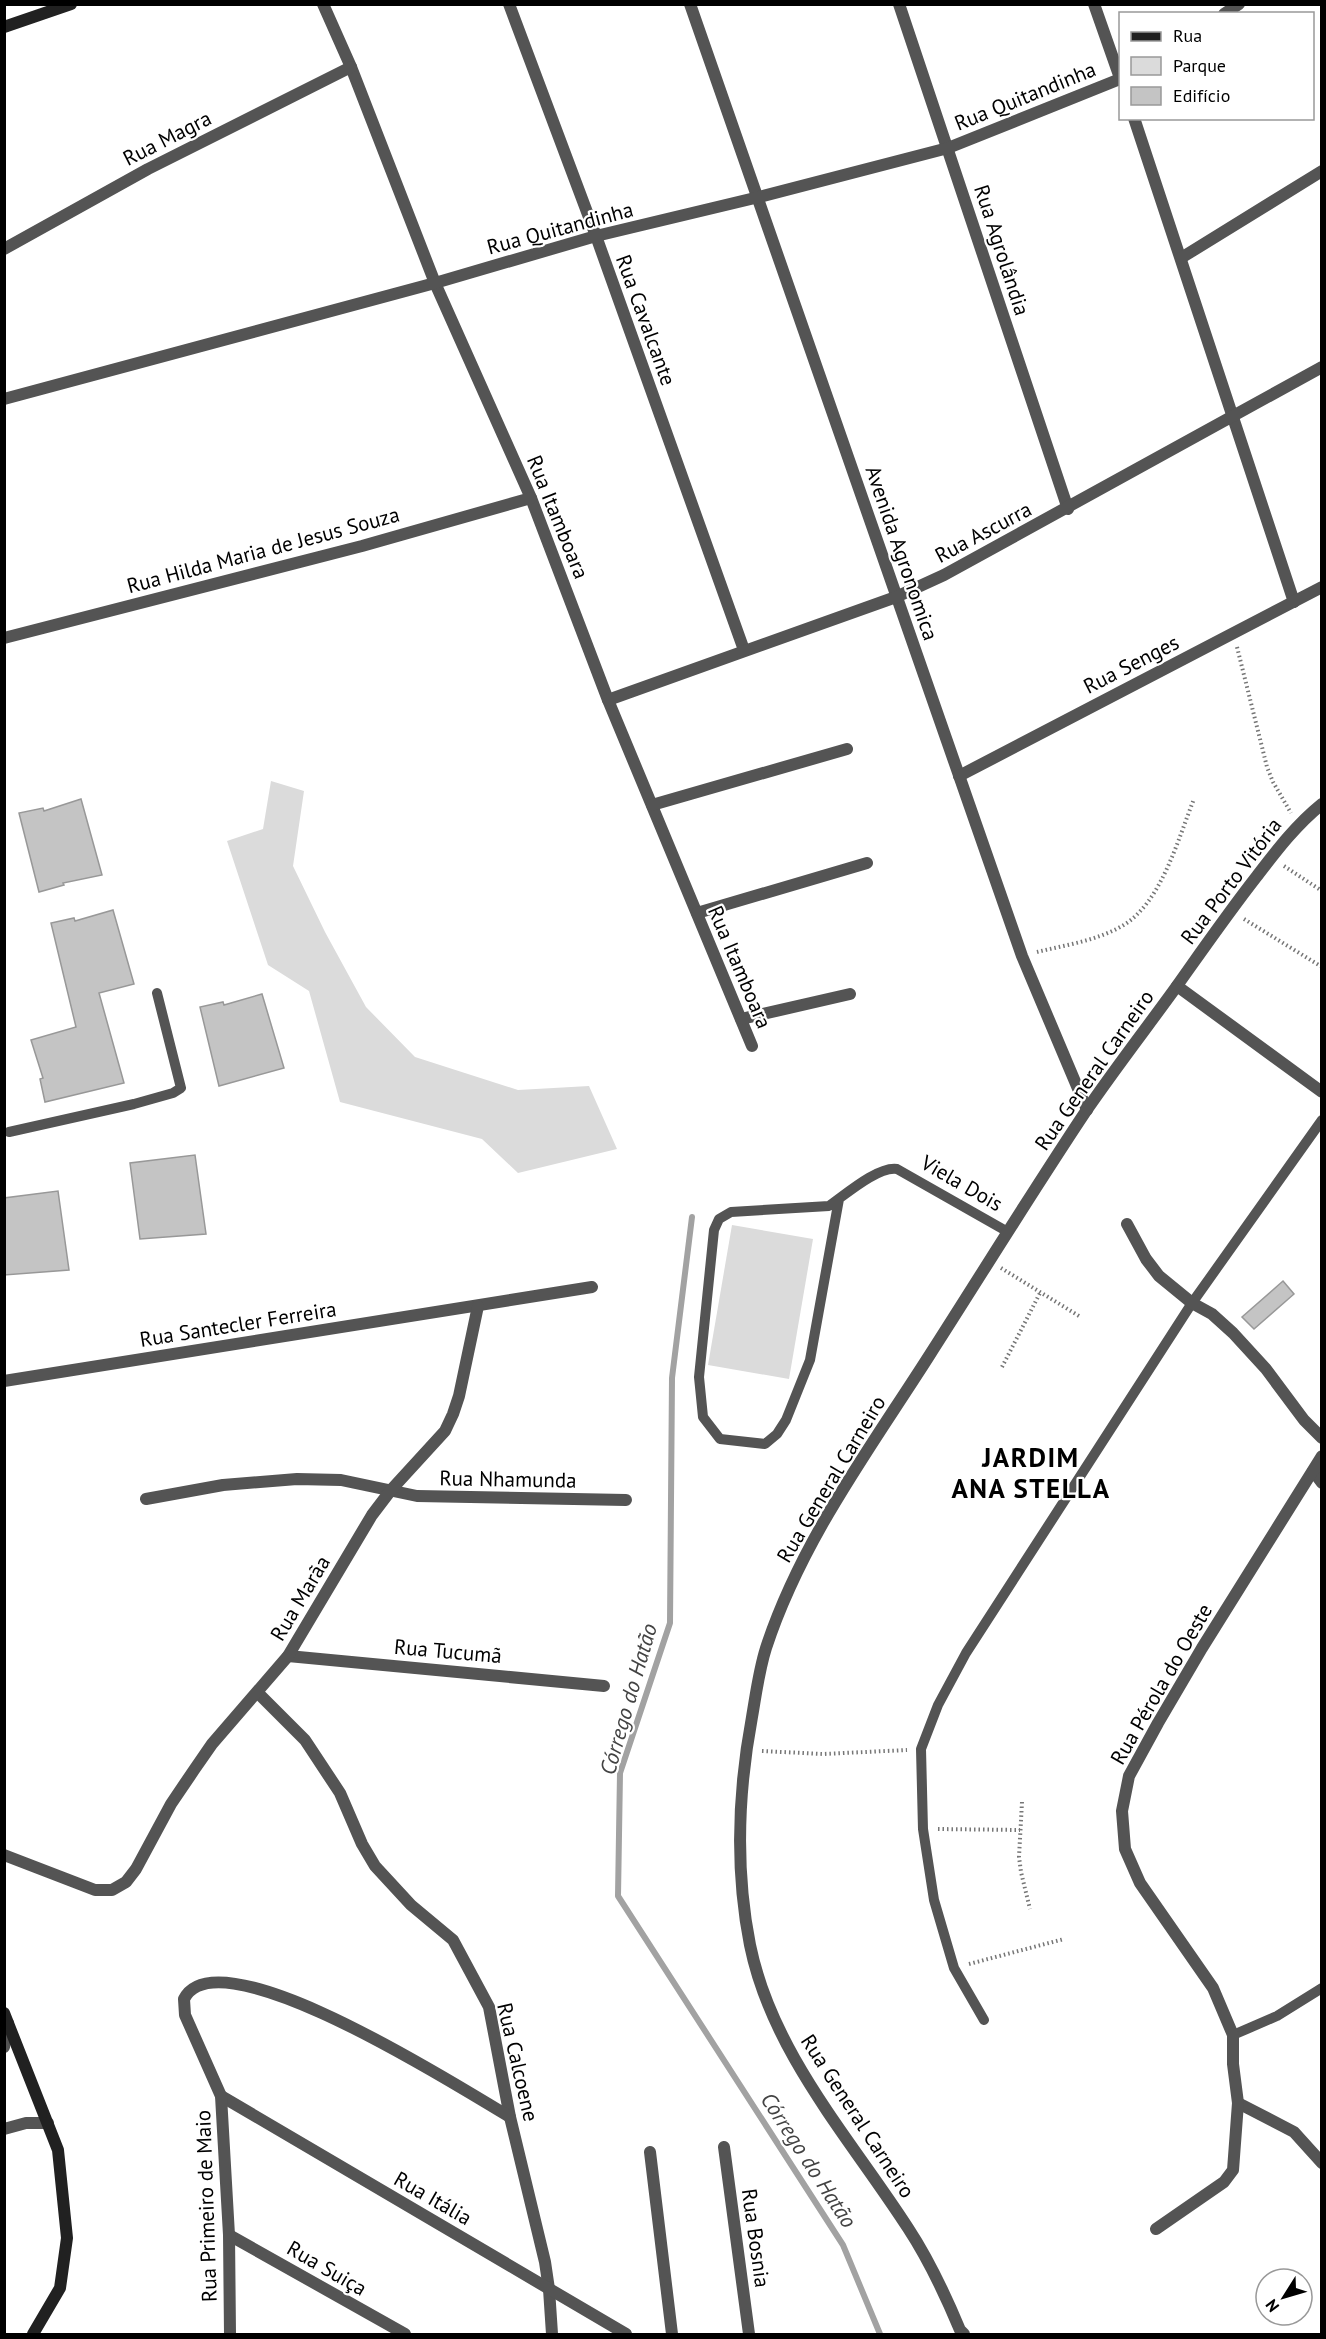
<svg xmlns="http://www.w3.org/2000/svg" width="1326" height="2339" font-family="'PT Sans',sans-serif">
	<style>
		.green { fill: #dbdbdb }
		.lines { fill: none; stroke-linecap: round; stroke-linejoin: round }
		.stream { stroke: #a2a2a2; stroke-width: 6 }
		.building { fill: #c4c4c4; stroke: #989898; stroke-width: 1.5 }
		.path { stroke: #767676; stroke-width: 4; stroke-dasharray: 1.5 3; stroke-linecap: butt }
		.lane { stroke: #545454; stroke-width: 10 }
		.street { stroke: #545454; stroke-width: 12 }
		.secondary { stroke: #212121; stroke-width: 12 }
		.labels { text-anchor: middle; dominant-baseline: central; stroke-width: 4.5; stroke-linejoin: round; paint-order: stroke }
		.street-label { font-size: 21px; fill: #000; stroke: #fff }
		.water-label { font-size: 22px; font-style: italic; fill: #434343; stroke: #fff }
		.district-label { font-size: 27px; font-weight: bold; letter-spacing: 1.5px; fill: #000; stroke: #fff }
	</style>
	<rect width="100%" height="100%" fill="#fff"/>
	<!-- green -->
	<g class="green">
		<polygon points="271,781 304,791 293,866 325,932 366,1007 415,1057 518,1090 589,1086 617,1149 518,1173 482,1139 340,1102 309,991 268,965 227,841 263,829"/>
		<polygon points="732,1225 813,1239 789,1379 708,1365"/>
	</g>
	<g class="lines">
		<!-- stream -->
		<polyline class="stream" points="692,1217 672,1378 670,1623 620,1773 618,1896 843,2245 880,2334"/>
	</g>
	<!-- building -->
	<g class="building">
		<polygon points="81,799 102,875 63,883 64,885 39,892 19,813 43,808 44,811"/>
		<polygon points="113,910 134,984 99,993 124,1083 45,1102 40,1079 43,1078 31,1040 76,1027 51,923 74,918 75,921"/>
		<polygon points="262,994 284,1068 219,1086 200,1007 223,1002 224,1005"/>
		<polygon points="195,1155 206,1234 140,1239 130,1163"/>
		<polygon points="58,1191 69,1270 4,1275 4,1198"/>
		<polygon points="1283,1281 1294,1294 1254,1329 1242,1317"/>
	</g>
	<g class="lines">
		<!-- path -->
		<g class="path">
			<polyline points="1237,647 1267,767 1273,782 1291,813"/>
			<polyline points="1284,866 1322,891"/>
			<polyline points="1244,919 1322,967"/>
			<path d="M 1037,952 C 1065,945 1096,941 1122,926 C 1161,904 1178,839 1194,799"/>
			<polyline points="1001,1268 1079,1316"/>
			<polyline points="1002,1367 1040,1293"/>
			<polyline points="762,1751 823,1754 907,1750"/>
			<polyline points="1022,1802 1019,1857 1021,1872 1030,1909"/>
			<polyline points="938,1829 1020,1830"/>
			<polyline points="969,1964 1064,1939"/>
		</g>
		<!-- lane -->
		<g class="lane">
			<polyline points="9,1132 134,1104 173,1093 181,1088 157,993"/>
			<path d="M 839,1199 L 810,1360 L 786,1420 L 777,1434 L 765,1444 L 720,1439 L 703,1417 L 699,1377 L 714,1230 L 719,1219 L 731,1212 L 829,1206 C 845,1195 878,1166 897,1169 L 1008,1232"/>
			<polyline points="984,2020 954,1968 934,1900 923,1829 921,1749 938,1705 966,1653 1192,1303 1322,1120"/>
			<polyline points="1233,2035 1277,2016 1322,1988"/>
		</g>
		<!-- street -->
		<g class="street">
			<polyline points="323,4 351,67 435,283 531,498 608,700 752,1046"/>
			<polyline points="509,4 596,236 744,650"/>
			<polyline points="690,4 1022,956 1087,1110"/>
			<polyline points="899,4 1068,509"/>
			<polyline points="1094,4 1120,78"/>
			<polyline points="1224,14 1239,4"/>
			<polyline points="1134,118 1294,602"/>
			<polyline points="4,249 148,169 351,67"/>
			<polyline points="1181,258 1322,171"/>
			<polyline points="4,399 435,283 596,236 759,197 948,148 1120,79"/>
			<polyline points="4,638 362,546 531,498"/>
			<polyline points="608,700 896,597 944,575 1322,367"/>
			<polyline points="959,776 1322,587"/>
			<polyline points="652,805 847,749"/>
			<polyline points="697,913 867,863"/>
			<polyline points="1177,986 1322,1092"/>
			<polyline points="741,1019 850,994"/>
			<polyline points="1127,1224 1146,1259 1159,1276 1192,1303 1212,1314 1233,1333 1266,1369 1304,1420 1322,1438"/>
			<polyline points="4,1381 592,1287"/>
			<polyline points="1313,1471 1322,1483"/>
			<polyline points="146,1499 223,1485 297,1479 341,1480 417,1496 626,1500"/>
			<polyline points="288,1656 604,1686"/>
			<polyline points="258,1693 305,1740 340,1793 362,1844 375,1866 411,1905 453,1940 489,2007 510,2117 545,2262 549,2289 552,2334"/>
			<polyline points="4,1855 95,1890 112,1890 126,1882 136,1869 171,1804 194,1770 212,1744 288,1656 372,1515 391,1490 445,1431 453,1414 459,1396 478,1306"/>
			<polyline points="4,2047 8,2023"/>
			<polyline points="221,2096 626,2334"/>
			<polyline points="1238,2103 1294,2132 1322,2163"/>
			<polyline points="4,2129 26,2123 48,2123"/>
			<polyline points="724,2147 749,2334"/>
			<polyline points="650,2152 672,2334"/>
			<polyline points="1156,2229 1224,2182 1233,2170 1238,2103 1233,2064 1233,2035 1213,1988 1140,1883 1125,1849 1122,1811 1129,1776 1158,1723 1202,1648 1322,1456"/>
			<polyline points="229,2235 405,2334"/>
			<path d="M 230,2334 L 229,2235 L 221,2096 L 185,2015 L 184,1999 C 218,1931 465,2091 510,2117"/>
			<path d="M 964,2334 L 960,2330 C 945,2294 929,2260 908,2228 C 850,2138 772,2053 750,1945 C 735,1869 738,1792 752,1717 C 756,1694 759,1670 766,1648 C 801,1541 869,1450 929,1356 C 981,1275 1032,1192 1086,1111 C 1114,1070 1145,1030 1174,990 C 1201,952 1228,913 1257,876 C 1277,850 1296,825 1322,804"/>
		</g>
		<!-- secondary -->
		<g class="secondary">
			<polyline points="4,27 71,4"/>
			<polyline points="4,2013 58,2150 67,2238 60,2288 33,2334"/>
		</g>
	</g>
	<g class="labels">
		<!-- street labels -->
		<g class="street-label">
			<text transform="translate(1025 96) rotate(-22)">Rua Quitandinha</text>
			<text transform="translate(167 138) rotate(-27)">Rua Magra</text>
			<text transform="translate(560 228) rotate(-15)">Rua Quitandinha</text>
			<text transform="translate(1002 250) rotate(72)">Rua Agrolândia</text>
			<text transform="translate(646 320) rotate(70)">Rua Cavalcante</text>
			<text transform="translate(558 517) rotate(68)">Rua Itamboara</text>
			<text transform="translate(983 532) rotate(-28)">Rua Ascurra</text>
			<text transform="translate(263 550) rotate(-15)">Rua Hilda Maria de Jesus Souza</text>
			<text transform="translate(902 553) rotate(71)">Avenida Agronomica</text>
			<text transform="translate(1131 664) rotate(-27)">Rua Senges</text>
			<text transform="translate(1231 881) rotate(-53)">Rua Porto Vitória</text>
			<text transform="translate(740 967) rotate(67)">Rua Itamboara</text>
			<text transform="translate(1094 1070) rotate(-55)">Rua General Carneiro</text>
			<text transform="translate(962 1183) rotate(30)">Viela Dois</text>
			<text transform="translate(238 1324) rotate(-9)">Rua Santecler Ferreira</text>
			<text transform="translate(508 1479) rotate(1)">Rua Nhamunda</text>
			<text transform="translate(831 1479) rotate(-59)">Rua General Carneiro</text>
			<text transform="translate(300 1598) rotate(-59)">Rua Marãa</text>
			<text transform="translate(448 1651) rotate(5)">Rua Tucumã</text>
			<text transform="translate(1161 1684) rotate(-60)">Rua Pérola do Oeste</text>
			<text transform="translate(518 2062) rotate(77)">Rua Calcoene</text>
			<text transform="translate(858 2116) rotate(57)">Rua General Carneiro</text>
			<text transform="translate(433 2198) rotate(30)">Rua Itália</text>
			<text transform="translate(206 2206) rotate(-92)">Rua Primeiro de Maio</text>
			<text transform="translate(756 2238) rotate(82)">Rua Bosnia</text>
			<text transform="translate(327 2268) rotate(30)">Rua Suiça</text>
		</g>
		<!-- water labels -->
		<g class="water-label">
			<text transform="translate(628 1699) rotate(-74)">Córrego do Hatão</text>
			<text transform="translate(809 2160) rotate(57)">Córrego do Hatão</text>
		</g>
		<!-- district labels -->
		<g class="district-label">
			<text x="1031" y="1457">JARDIM<tspan x="1031" dy="31">ANA STELLA</tspan></text>
		</g>
	</g>
	<!-- border -->
	<rect width="1326" height="2339" fill="none" stroke="#000000" stroke-width="12"/>
	<!-- legend -->
	<rect x="1119" y="12" width="195" height="108" fill="#ffffff" stroke="#999999" stroke-width="1.5"/>
	<rect x="1131" y="32" width="30" height="9" fill="#212121" stroke="#999999" stroke-width="1.5"/>
	<text x="1173" y="42" font-size="18" fill="#000000">Rua</text>
	<rect x="1131" y="57" width="30" height="18" fill="#dbdbdb" stroke="#999999" stroke-width="1.5"/>
	<text x="1173" y="72" font-size="18" fill="#000000">Parque</text>
	<rect x="1131" y="87" width="30" height="18" fill="#c4c4c4" stroke="#999999" stroke-width="1.5"/>
	<text x="1173" y="102" font-size="18" fill="#000000">Edifício</text>
	<!-- north arrow -->
	<g transform="translate(1284 2297) rotate(233)"><circle r="28" fill="#ffffff" stroke="#999999" stroke-width="1.5"/>
	<path d="M0-4.5L10 22L0 15L-10 22Z" fill="#000000"/>
	<text y="-9" font-size="16" font-weight="bold" text-anchor="middle" fill="#000000">N</text>
	</g>
</svg>
